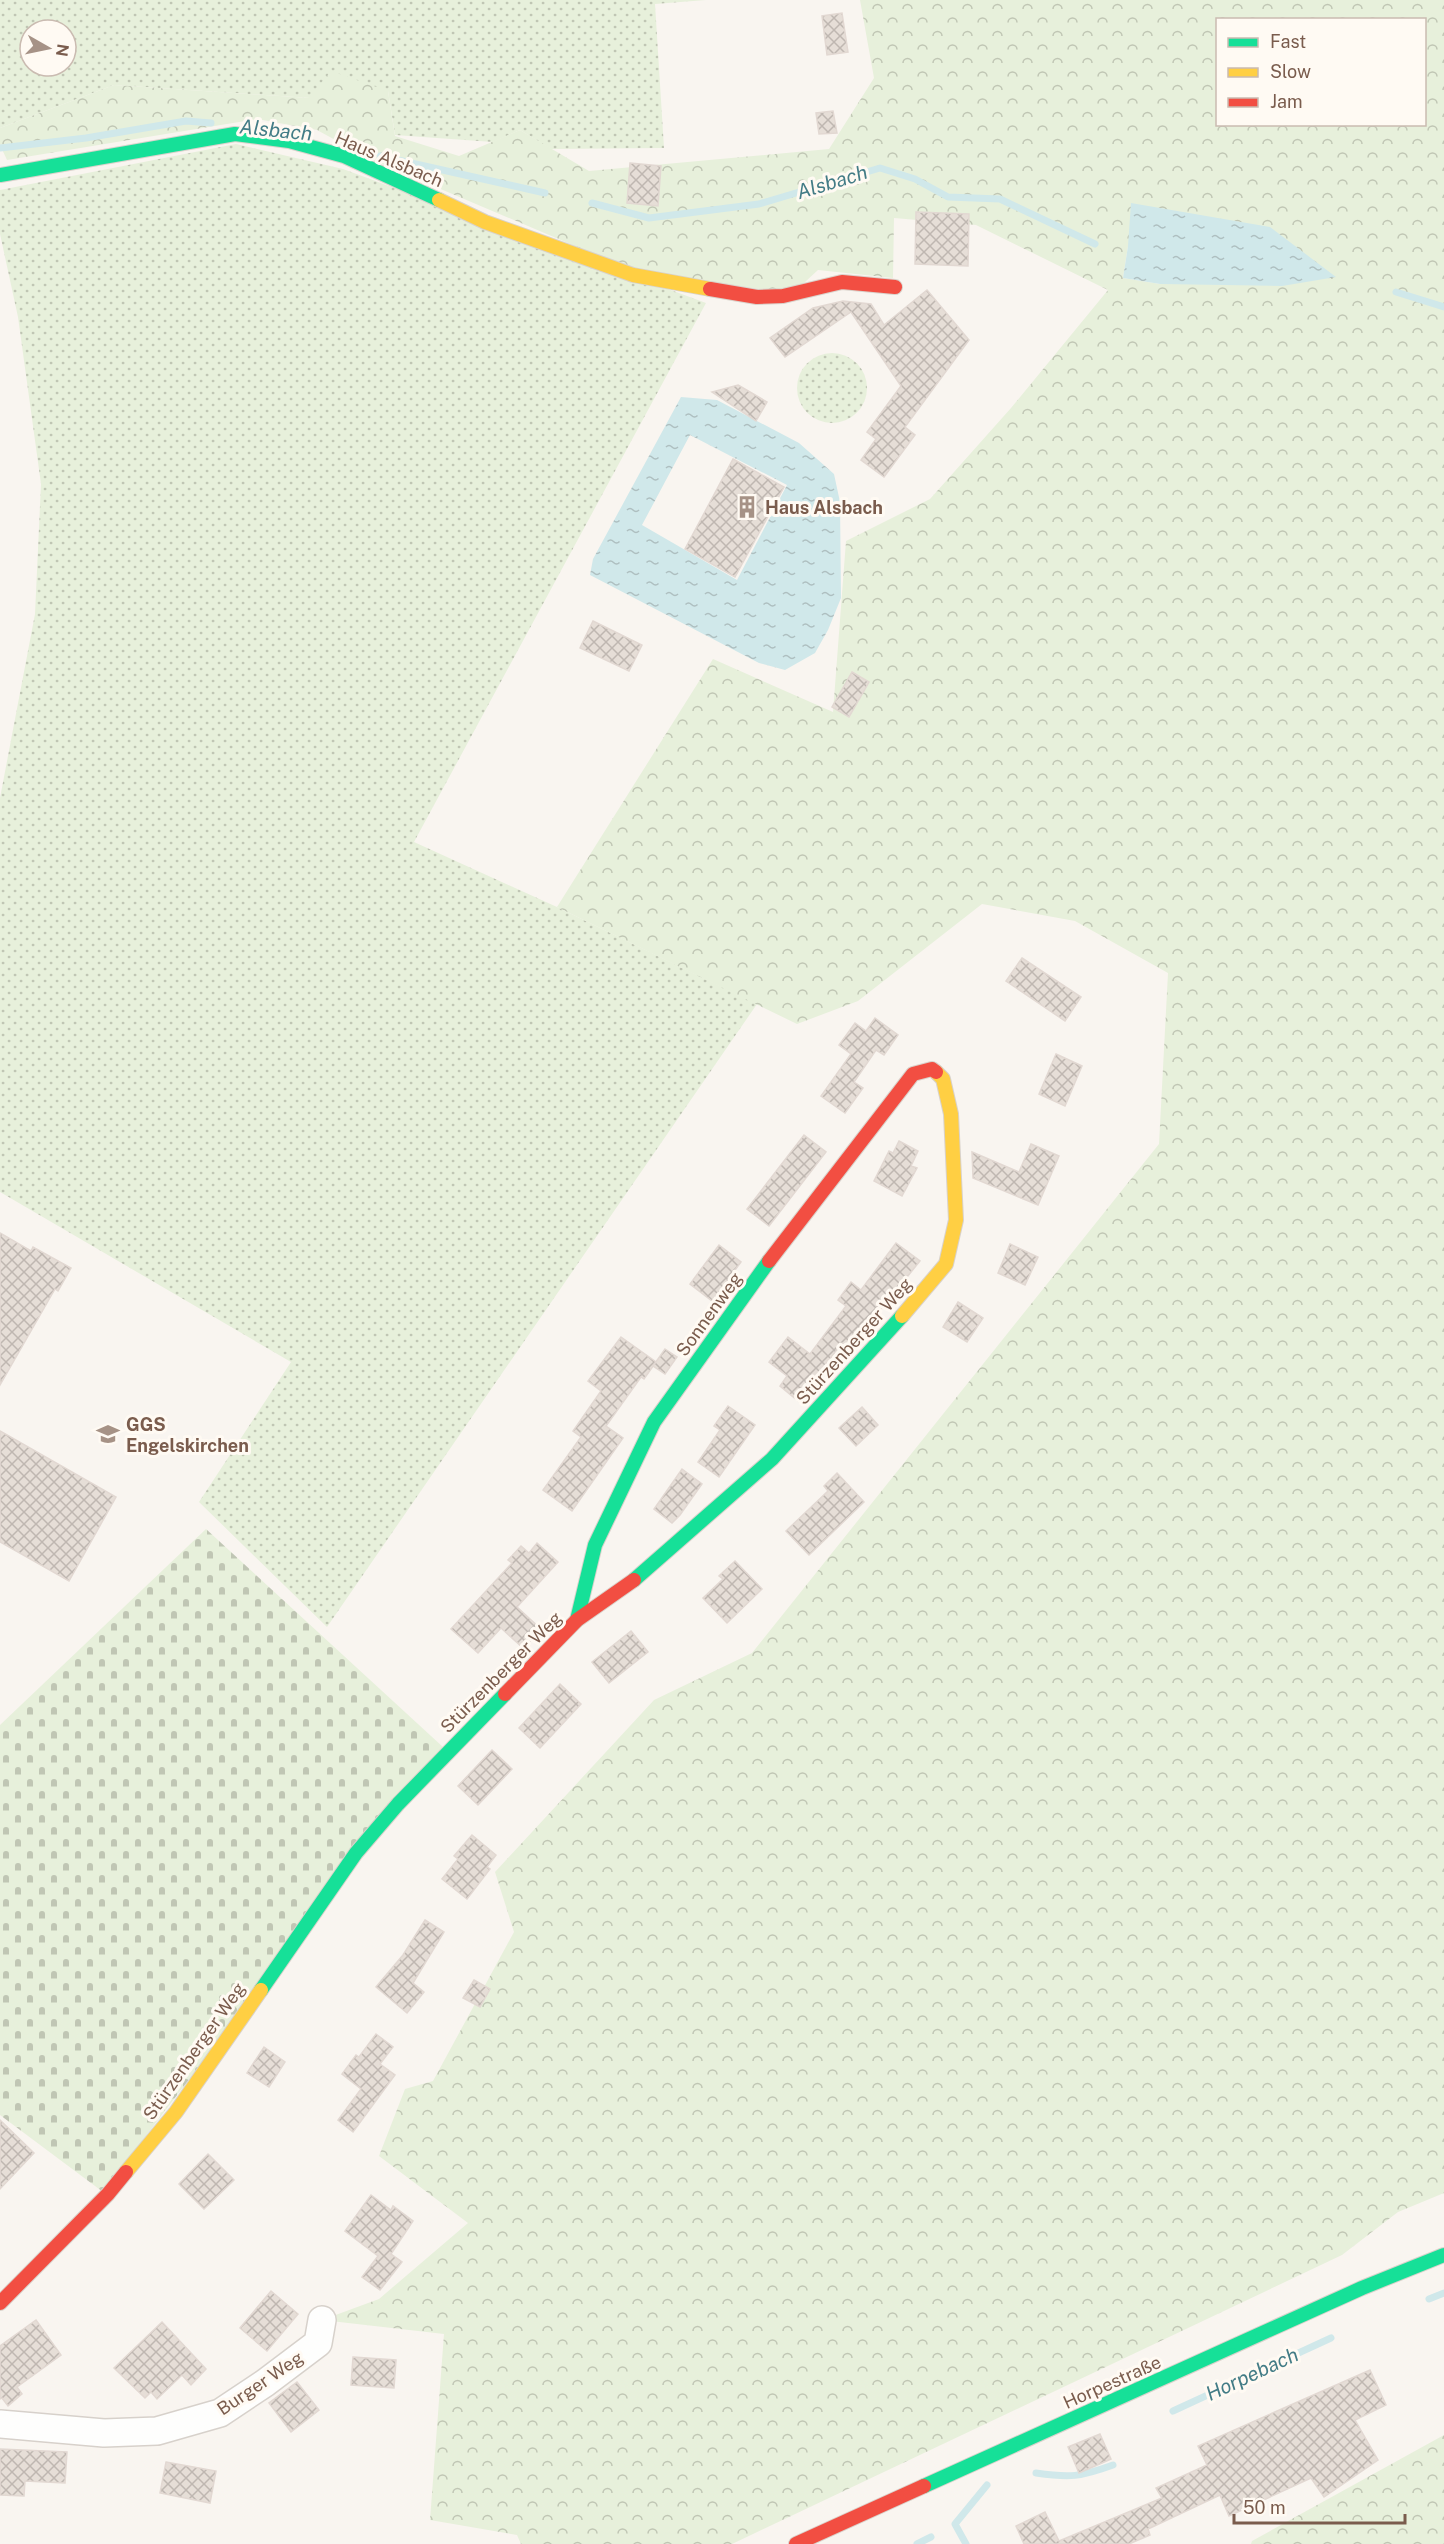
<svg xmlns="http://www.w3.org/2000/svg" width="1444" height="2544" font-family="'Public Sans',sans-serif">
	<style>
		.grass { fill: url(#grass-dots); fill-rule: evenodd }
		.forest { fill: url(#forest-crowns); fill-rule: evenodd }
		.cemetery { fill: url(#cemetery-stones) }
		.water { fill: url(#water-ripples); fill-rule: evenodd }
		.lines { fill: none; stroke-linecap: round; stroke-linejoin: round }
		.stream { stroke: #d0e8ea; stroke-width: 7 }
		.building { fill: url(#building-cross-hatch); stroke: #e2d8d2; stroke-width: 1.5 }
		.street-casing { stroke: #d7d1cb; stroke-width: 30 }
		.fast-casing { stroke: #d9d2cb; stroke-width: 16 }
		.slow-casing { stroke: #d9d2cb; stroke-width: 16 }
		.jam-casing { stroke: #d9d2cb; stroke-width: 16 }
		.street { stroke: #fefefd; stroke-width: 27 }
		.fast { stroke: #16e098; stroke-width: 14 }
		.slow { stroke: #ffcf43; stroke-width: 14 }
		.jam { stroke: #f24e42; stroke-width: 14 }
		.labels { text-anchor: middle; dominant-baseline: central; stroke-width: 6; stroke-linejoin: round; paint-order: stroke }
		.street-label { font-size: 18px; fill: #7a5c4d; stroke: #fffaf3 }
		.poi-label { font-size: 18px; font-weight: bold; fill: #7a5c4d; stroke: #fffaf3; text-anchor: start }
		.water-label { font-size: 20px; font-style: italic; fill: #437c86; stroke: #fffaf3 }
	</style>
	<defs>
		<pattern id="grass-dots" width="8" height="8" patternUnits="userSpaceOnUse" patternTransform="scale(1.5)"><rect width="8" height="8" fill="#e7f0db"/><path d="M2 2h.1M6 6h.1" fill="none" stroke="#c0c6b4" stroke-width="1.8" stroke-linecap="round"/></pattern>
		<pattern id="forest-crowns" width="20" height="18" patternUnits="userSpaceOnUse" patternTransform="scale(1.5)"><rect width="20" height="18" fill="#e7f0db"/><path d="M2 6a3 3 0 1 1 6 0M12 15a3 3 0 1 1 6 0" fill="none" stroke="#c0c6b4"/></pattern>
		<pattern id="cemetery-stones" width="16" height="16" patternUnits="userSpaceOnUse" patternTransform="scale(1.5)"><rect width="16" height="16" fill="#e7f0db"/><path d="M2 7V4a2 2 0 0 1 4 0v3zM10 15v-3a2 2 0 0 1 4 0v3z" fill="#c0c6b4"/></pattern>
		<pattern id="water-ripples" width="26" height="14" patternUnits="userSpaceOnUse" patternTransform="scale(1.5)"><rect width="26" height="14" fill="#d0e8ea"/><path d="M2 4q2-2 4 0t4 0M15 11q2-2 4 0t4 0" fill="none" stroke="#aebfc0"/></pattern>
		<pattern id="building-cross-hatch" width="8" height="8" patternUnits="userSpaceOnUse" patternTransform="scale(1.5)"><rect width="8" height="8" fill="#e6ded7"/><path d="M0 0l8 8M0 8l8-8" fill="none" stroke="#bfb7b1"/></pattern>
	</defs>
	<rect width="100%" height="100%" fill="#f9f5f0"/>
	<!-- grass -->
	<g class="grass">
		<path d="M 0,0 L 706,0 L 655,4 L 664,148 L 551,149 L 520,130 L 493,142 L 395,135 L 388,91 L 310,98 L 114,85 L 0,128 ZM 30,30 L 66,30 L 66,66 L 30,66 Z"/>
		<polygon points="236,144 343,169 706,303 414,842 557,907 757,1004 327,1627 199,1502 291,1362 0,1192 0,798 35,614 41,484 18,317 0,234 0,190"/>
		<circle cx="832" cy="388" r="35"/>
	</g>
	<!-- forest -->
	<g class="forest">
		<path d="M 860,0 L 1444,0 L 1444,2193 L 1398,2212 L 1342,2255 L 732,2544 L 521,2544 L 517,2535 L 430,2520 L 444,2334 L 322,2320 L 379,2299 L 468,2223 L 379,2156 L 405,2089 L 433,2081 L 514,1932 L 495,1872 L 654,1700 L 752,1653 L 1159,1144 L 1168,973 L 1075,921 L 982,904 L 858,1001 L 797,1024 L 557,907 L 713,659 L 833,712 L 846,541 L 930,499 L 1011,408 L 1108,290 L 976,225 L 894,218 L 893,278 L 818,270 L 792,294 L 629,269 L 370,159 L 317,130 L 257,119 L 7,160 L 0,145 L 0,128 L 114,85 L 309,98 L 331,71 L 388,91 L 395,136 L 459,156 L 520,130 L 589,171 L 829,149 L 874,78 ZM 1218,20 L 1424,20 L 1424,124 L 1218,124 ZM 1128,246 L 1160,284 L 1123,278 Z"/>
		<polygon points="1444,2435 1444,2544 1251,2544 1252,2541"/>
	</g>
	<!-- cemetery -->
	<polygon class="cemetery" points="206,1529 443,1747 103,2192 0,2115 0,1725"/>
	<!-- water -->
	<g class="water">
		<polygon points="1131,203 1270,227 1336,277 1282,286 1160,284 1123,278 1128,246"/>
		<path d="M 681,397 L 717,400 L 799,443 L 834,474 L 840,502 L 841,598 L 828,630 L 815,653 L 785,670 L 759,663 L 590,575 L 593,559 ZM 690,435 L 787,485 L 737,580 L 642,525 Z"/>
	</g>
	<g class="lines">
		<!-- stream -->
		<g class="stream">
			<polyline points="0,148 86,138 186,121 211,123"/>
			<polyline points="380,156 545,193"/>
			<polyline points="592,203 649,218 759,204 880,168 915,179 948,197 1000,199 1095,244"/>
			<polyline points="1396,292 1444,307"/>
			<polyline points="1429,2299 1444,2293"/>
			<polyline points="1173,2411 1331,2338"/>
			<path d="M 1036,2473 C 1070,2478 1080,2477 1113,2465"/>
			<polyline points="917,2544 931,2537"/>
			<polyline points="966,2544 955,2524 987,2485"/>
		</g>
	</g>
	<!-- building -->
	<g class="building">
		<polygon points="842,13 848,52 827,55 822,16"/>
		<polygon points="833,111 837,133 819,134 816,113"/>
		<polygon points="630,163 661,166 658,206 627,203"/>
		<polygon points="916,212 969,214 968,266 915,264"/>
		<polygon points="927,290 969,340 905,427 915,435 884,477 861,460 876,439 867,432 901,386 851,312 785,357 770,338 813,308 843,301 871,304 884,325"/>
		<polygon points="738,385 767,402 756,421 712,392"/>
		<polygon points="733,459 784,487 735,577 685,549"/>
		<polygon points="593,621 642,645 629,671 580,648"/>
		<polygon points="852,672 869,682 849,717 832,707"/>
		<polygon points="1022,958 1081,997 1065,1021 1006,981"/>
		<polygon points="875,1018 898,1035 884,1055 876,1050 854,1082 863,1088 845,1113 821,1096 851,1054 839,1045 855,1023 866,1031"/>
		<polygon points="1056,1054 1082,1066 1065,1106 1039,1094"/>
		<polygon points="804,1135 826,1152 769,1226 747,1209"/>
		<polygon points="899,1141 918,1151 911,1166 917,1168 902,1196 874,1181 889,1151 893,1153"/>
		<polygon points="1031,1144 1059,1156 1038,1205 973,1178 972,1152 1019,1172"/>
		<polygon points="0,1233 31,1251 33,1247 71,1268 58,1291 55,1289 0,1385"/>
		<polygon points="896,1243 920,1261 851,1346 849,1348 842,1343 798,1401 780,1386 787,1376 769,1362 788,1337 810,1354 846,1306 838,1300 851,1282 861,1290"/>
		<polygon points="1010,1244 1038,1257 1025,1285 998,1273"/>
		<polygon points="719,1245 741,1262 712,1301 690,1284"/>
		<polygon points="958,1302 983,1318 967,1342 943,1327"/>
		<polygon points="621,1337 656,1362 644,1379 641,1377 606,1426 623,1438 572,1511 543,1490 581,1437 573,1431 601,1391 588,1381"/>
		<polygon points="665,1349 677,1357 665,1374 653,1366"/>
		<polygon points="728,1406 755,1425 719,1477 698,1462 720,1430 714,1426"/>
		<polygon points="862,1407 878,1425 856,1446 839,1428"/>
		<polygon points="0,1431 116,1497 69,1581 0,1542"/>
		<polygon points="682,1469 702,1484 680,1515 672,1523 654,1509"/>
		<polygon points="837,1473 864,1502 809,1555 786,1531 828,1491 824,1486"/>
		<polygon points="537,1543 558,1562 517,1607 542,1630 523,1648 501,1628 478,1653 451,1629 512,1563 508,1560 521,1546 529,1553"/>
		<polygon points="735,1561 762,1589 727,1623 703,1598 723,1579 719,1576"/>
		<polygon points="631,1631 648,1652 609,1683 592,1662"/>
		<polygon points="560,1684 581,1704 540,1748 519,1728"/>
		<polygon points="492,1750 512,1769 478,1805 458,1786"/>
		<polygon points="472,1835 496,1855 487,1867 490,1869 467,1899 442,1879 458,1859 454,1856"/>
		<polygon points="425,1920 444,1932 413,1983 424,1992 407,2013 376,1987 403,1955"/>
		<polygon points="474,1980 490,1989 480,2007 463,1998"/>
		<polygon points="376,2034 393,2047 380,2064 395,2075 353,2132 338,2120 361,2089 342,2074 356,2055 359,2057"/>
		<polygon points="264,2047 285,2062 269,2087 247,2073"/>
		<polygon points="0,2120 34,2153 0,2189"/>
		<polygon points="208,2154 234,2180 204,2209 179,2184"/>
		<polygon points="371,2195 391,2210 393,2206 413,2221 391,2254 402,2262 380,2290 362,2277 378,2256 345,2231"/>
		<polygon points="271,2291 298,2314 267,2351 240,2328"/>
		<polygon points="36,2320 61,2355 17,2387 22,2394 8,2406 2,2398 0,2399 0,2346"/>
		<polygon points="162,2322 206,2369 191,2385 182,2375 157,2399 151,2392 145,2398 114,2368"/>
		<polygon points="353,2357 396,2360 394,2388 351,2385"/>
		<polygon points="1370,2370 1386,2405 1355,2420 1378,2460 1324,2497 1311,2478 1229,2516 1220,2495 1148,2529 1150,2535 1129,2544 1024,2544 1016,2526 1045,2512 1059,2541 1162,2498 1156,2488 1207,2465 1198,2446"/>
		<polygon points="297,2382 319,2410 291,2432 269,2403"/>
		<polygon points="1100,2434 1111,2459 1079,2473 1068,2447"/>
		<polygon points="0,2449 67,2452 65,2483 25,2481 24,2496 0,2495"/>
		<polygon points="166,2462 216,2471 210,2503 160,2493"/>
	</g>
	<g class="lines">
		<!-- street casing -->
		<g class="street-casing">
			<polyline id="street" points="0,2424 104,2433 157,2431 220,2413 265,2383 318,2343 322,2320"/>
		</g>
		<!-- fast casing -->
		<g class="fast-casing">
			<g id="fast">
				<polyline points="0,175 235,134 289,141 344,156 439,200"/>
				<polyline points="634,1580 772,1459 902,1316"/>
				<polyline points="577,1620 595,1545 654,1422 769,1261"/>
				<polyline points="261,1990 356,1853 398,1804 505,1694"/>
				<polyline points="924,2486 1362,2288 1444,2255"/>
			</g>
		</g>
		<!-- slow casing -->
		<g class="slow-casing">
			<g id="slow">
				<polyline points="439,200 485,222 633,275 710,289"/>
				<polyline points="902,1316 946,1264 956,1220 951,1114 943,1079 936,1072"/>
				<polyline points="126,2172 176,2112 261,1990"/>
			</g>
		</g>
		<!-- jam casing -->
		<g class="jam-casing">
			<g id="jam">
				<polyline points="710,289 757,297 783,296 842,282 895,287"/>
				<polyline points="769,1261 913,1074 932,1069 936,1072"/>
				<polyline points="505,1694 577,1620 634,1580"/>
				<polyline points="0,2303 108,2194 126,2172"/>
				<polyline points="796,2544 924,2486"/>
			</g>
		</g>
		<!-- street -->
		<use href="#street" class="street"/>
		<!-- fast -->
		<use href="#fast" class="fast"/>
		<!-- slow -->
		<use href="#slow" class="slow"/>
		<!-- jam -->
		<use href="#jam" class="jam"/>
	</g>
	<!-- icons -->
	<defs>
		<g id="building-bare" transform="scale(1.8)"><path d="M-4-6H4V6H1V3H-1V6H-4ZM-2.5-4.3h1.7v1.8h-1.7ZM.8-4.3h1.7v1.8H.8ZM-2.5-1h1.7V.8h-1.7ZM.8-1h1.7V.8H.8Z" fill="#a69286" stroke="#fffaf3" stroke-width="2.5" paint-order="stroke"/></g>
		<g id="school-bare" transform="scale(1.8)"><path d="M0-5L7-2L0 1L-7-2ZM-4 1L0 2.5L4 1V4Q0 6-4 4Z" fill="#a69286" stroke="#fffaf3" stroke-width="2.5" paint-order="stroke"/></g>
	</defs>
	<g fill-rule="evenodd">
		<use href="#building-bare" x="747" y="507"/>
		<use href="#school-bare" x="108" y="1434"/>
	</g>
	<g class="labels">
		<!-- street labels -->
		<g class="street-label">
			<text transform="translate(389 159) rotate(23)">Haus Alsbach</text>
			<text transform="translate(709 1314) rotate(-54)">Sonnenweg</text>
			<text transform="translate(854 1341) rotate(-48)">Stürzenberger Weg</text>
			<text transform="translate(501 1672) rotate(-45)">Stürzenberger Weg</text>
			<text transform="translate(194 2051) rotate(-55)">Stürzenberger Weg</text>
			<text transform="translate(1112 2382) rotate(-24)">Horpestraße</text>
			<text transform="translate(260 2383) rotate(-34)">Burger Weg</text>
		</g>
		<!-- poi labels -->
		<g class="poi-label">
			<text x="765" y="507">Haus Alsbach</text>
			<text x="126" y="1424">GGS<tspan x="126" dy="21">Engelskirchen</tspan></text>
		</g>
		<!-- water labels -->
		<g class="water-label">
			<text transform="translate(276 130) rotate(6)">Alsbach</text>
			<text transform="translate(832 182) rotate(-17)">Alsbach</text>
			<text transform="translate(1252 2374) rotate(-25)">Horpebach</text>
		</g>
	</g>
	<!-- legend -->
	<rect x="1216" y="18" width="210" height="108" fill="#fffaf3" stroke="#cabbb1" stroke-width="1.5"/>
	<rect x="1228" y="38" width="30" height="9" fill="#16e098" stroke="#cabbb1" stroke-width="1.5"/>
	<text x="1270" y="48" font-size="18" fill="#7a5c4d">Fast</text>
	<rect x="1228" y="68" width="30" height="9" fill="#ffcf43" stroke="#cabbb1" stroke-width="1.5"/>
	<text x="1270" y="78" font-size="18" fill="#7a5c4d">Slow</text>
	<rect x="1228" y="98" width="30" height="9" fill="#f24e42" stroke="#cabbb1" stroke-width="1.5"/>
	<text x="1270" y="108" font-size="18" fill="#7a5c4d">Jam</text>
	<!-- north arrow -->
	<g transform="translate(48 48) rotate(99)"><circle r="28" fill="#fffaf3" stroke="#cabbb1" stroke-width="1.5"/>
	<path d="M0-4.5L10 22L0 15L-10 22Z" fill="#a69286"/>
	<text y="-9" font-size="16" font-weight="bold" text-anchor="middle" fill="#7a5c4d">N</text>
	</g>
	<!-- scale -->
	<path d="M1234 2514v9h171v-9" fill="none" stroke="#7a5c4d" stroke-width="3"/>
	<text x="1243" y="2514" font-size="18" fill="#7a5c4d" stroke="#fffaf3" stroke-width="4.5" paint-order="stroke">50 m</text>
</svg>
